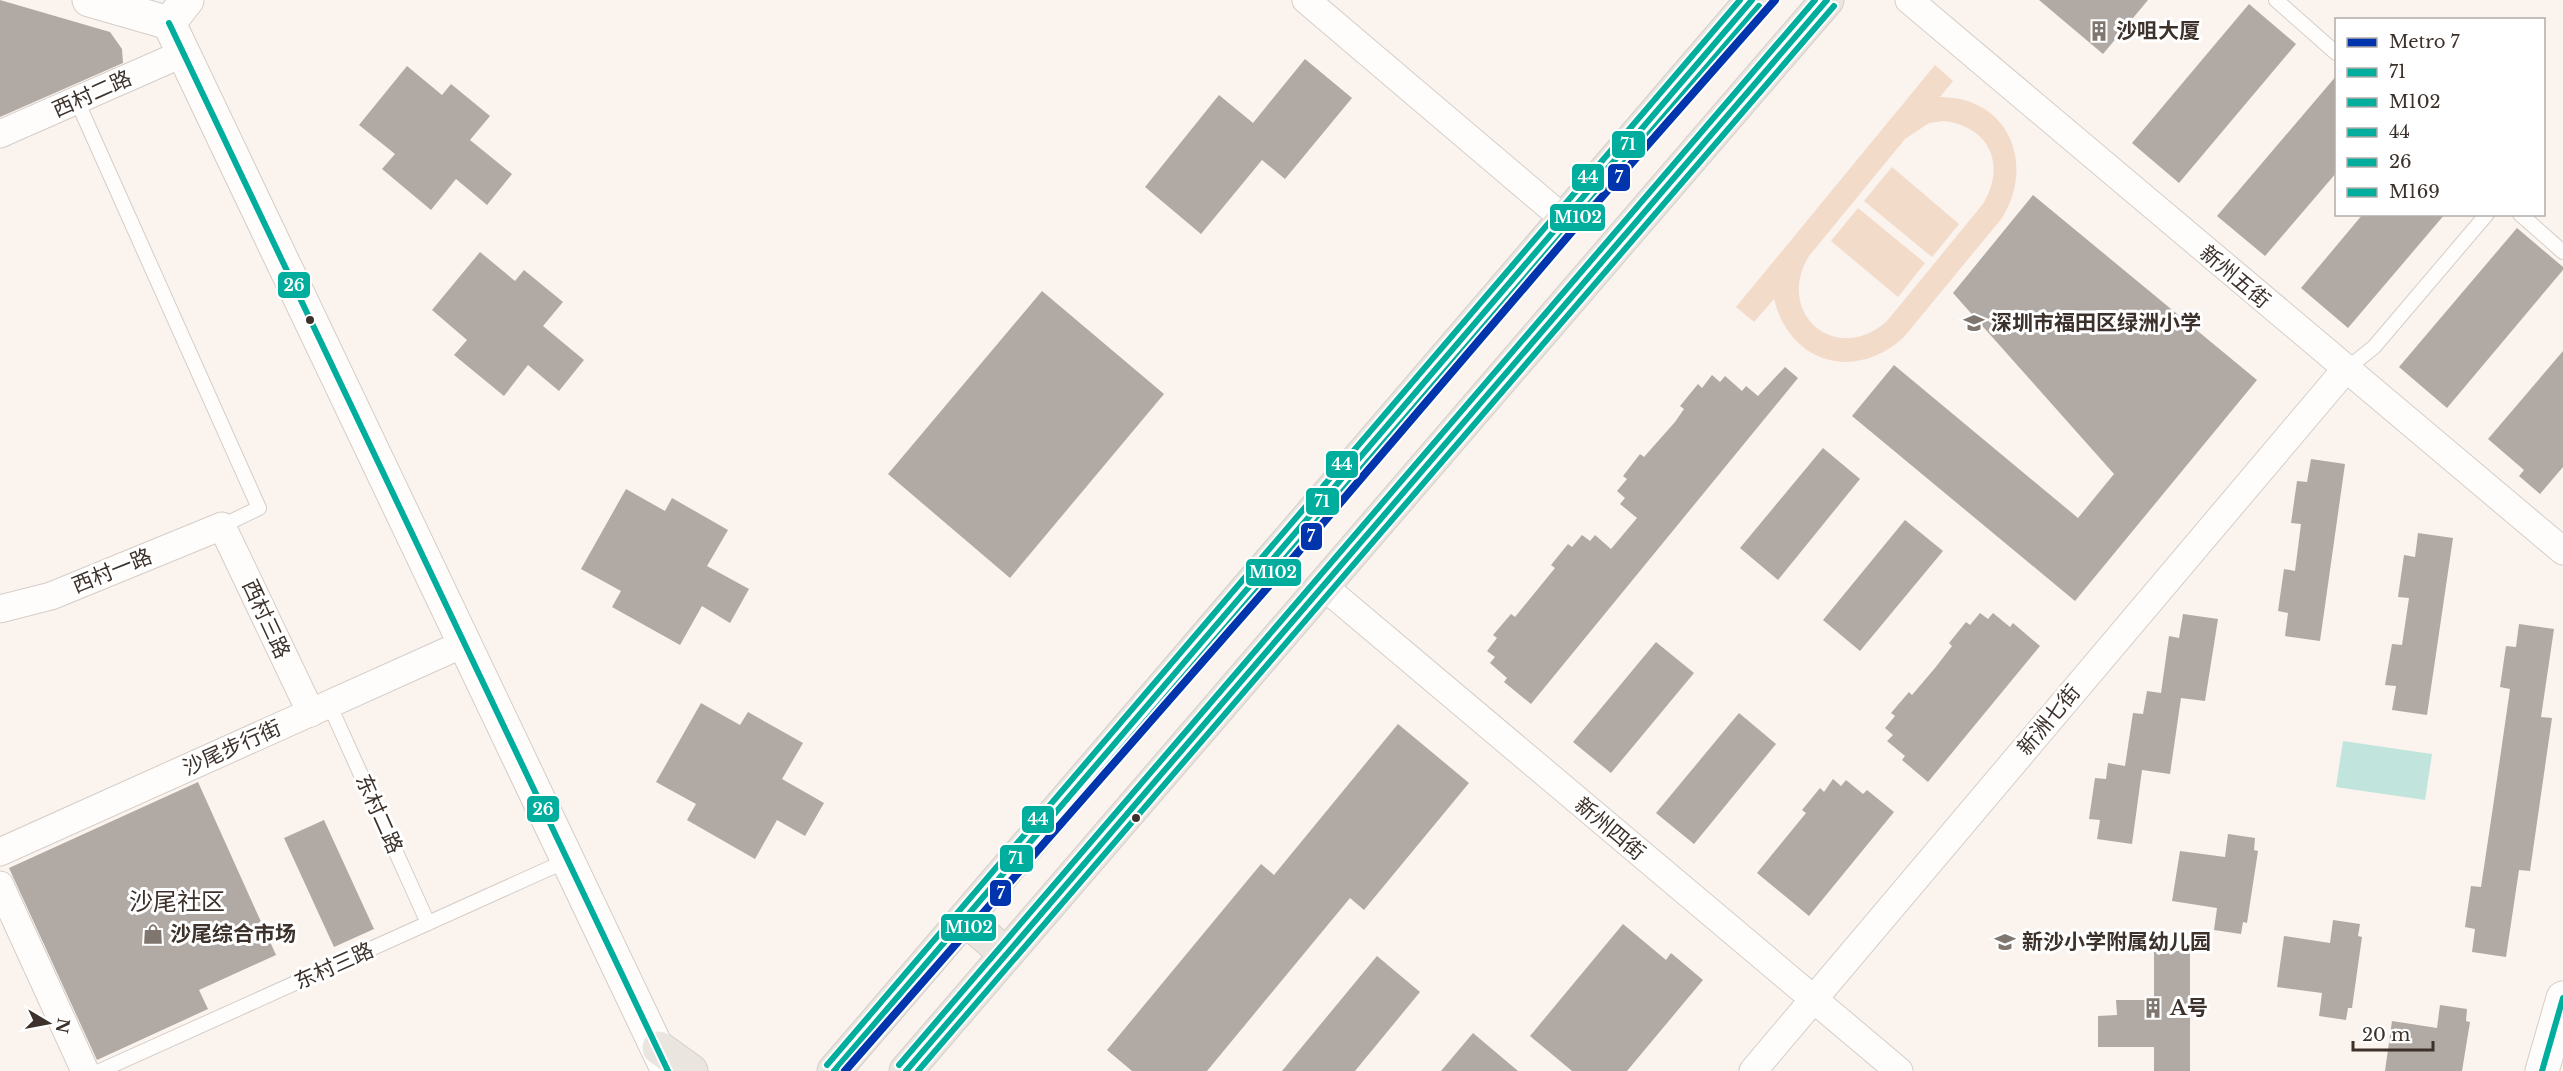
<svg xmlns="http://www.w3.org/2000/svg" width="2563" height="1071" font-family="'Libre Baskerville','Noto Sans SC',serif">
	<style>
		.green { fill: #f3dbca; fill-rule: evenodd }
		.water { fill: #c1e5dc }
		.building { fill: #b1a9a4 }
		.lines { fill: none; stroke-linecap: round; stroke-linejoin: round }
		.service-casing { stroke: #d6cdc7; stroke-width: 16 }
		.minor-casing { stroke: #d6cdc7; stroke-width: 29 }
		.tertiary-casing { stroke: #d6cdc7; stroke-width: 35 }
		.primary-casing { stroke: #d3ceca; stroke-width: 35 }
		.service { stroke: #fefdfc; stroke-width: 14 }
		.minor { stroke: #fefdfc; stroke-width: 27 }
		.tertiary { stroke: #fefdfc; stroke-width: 33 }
		.primary { stroke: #ebe5e0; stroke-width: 33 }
		.bus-1-casing { stroke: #fff; stroke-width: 10 }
		.bus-2-casing { stroke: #fff; stroke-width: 10 }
		.bus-3-casing { stroke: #fff; stroke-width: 10 }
		.bus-4-casing { stroke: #fff; stroke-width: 10 }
		.bus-5-casing { stroke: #fff; stroke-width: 10 }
		.bus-1 { stroke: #01ad9c; stroke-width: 6 }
		.bus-2 { stroke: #01ad9c; stroke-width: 6 }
		.bus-3 { stroke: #01ad9c; stroke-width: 6 }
		.bus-4 { stroke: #01ad9c; stroke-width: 6 }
		.bus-5 { stroke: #01ad9c; stroke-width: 6 }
		.metro-1-casing { stroke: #fff; stroke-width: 12 }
		.metro-1 { stroke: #0035ad; stroke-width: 8 }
		.bus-dot { fill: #3d322b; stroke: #fff; stroke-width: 2 }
		.labels { text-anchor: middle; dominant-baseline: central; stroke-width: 6; stroke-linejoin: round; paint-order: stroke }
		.poi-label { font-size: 21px; font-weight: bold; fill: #3d322b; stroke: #fff; text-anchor: start }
		.street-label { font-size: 21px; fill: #3d322b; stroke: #fff }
		.quarter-label { font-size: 24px; fill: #3d322b; stroke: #fff }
		.line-badge { stroke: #fff; stroke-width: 2 }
		.badge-label { font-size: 16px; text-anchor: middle; font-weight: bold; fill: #fff }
	</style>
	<rect width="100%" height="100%" fill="#faf3ee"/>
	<!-- green -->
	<g class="green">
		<path d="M 1935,65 L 1953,81 L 1940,97 C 2008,97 2036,163 2002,218 L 1904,337 C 1855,382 1790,364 1774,299 L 1754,322 L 1736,307 ZM 1943,121 C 1989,126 2007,164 1983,204 L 1887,321 C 1836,367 1774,313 1809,256 L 1905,139 L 1929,123 Z"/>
		<polygon points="1892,167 1959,224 1932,257 1864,201"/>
		<polygon points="1858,208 1925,263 1898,297 1831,241"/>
	</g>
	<!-- water -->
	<polygon class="water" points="2343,741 2432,754 2425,800 2336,787"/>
	<!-- building -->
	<g class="building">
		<polygon points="0,0 110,32 122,49 123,63 0,117"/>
		<polygon points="2039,0 2148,0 2103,54"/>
		<polygon points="2249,4 2296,44 2179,183 2132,143"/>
		<polygon points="1305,59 1352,98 1285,179 1262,160 1201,234 1145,187 1219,95 1253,123"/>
		<polygon points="407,66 442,95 451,84 490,116 470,140 512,174 487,205 456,179 431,210 382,169 395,154 359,125"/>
		<polygon points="2337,75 2337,172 2265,256 2217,216"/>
		<polygon points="2033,195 2257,380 2075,601 1852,416 1894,365 2078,518 2114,474 1953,293"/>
		<polygon points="2363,214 2445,214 2348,328 2301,288"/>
		<polygon points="2517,228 2563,267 2563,270 2447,408 2399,367"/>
		<polygon points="480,252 515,281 524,270 563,302 543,326 584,360 559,391 528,365 504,396 454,355 467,340 432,310"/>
		<polygon points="1042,291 1164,394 1010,578 888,474"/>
		<polygon points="2563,351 2563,467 2540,494 2519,476 2524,470 2488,439"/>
		<polygon points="1785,367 1798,378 1531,704 1504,682 1507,678 1490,663 1495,657 1487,651 1497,638 1493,635 1511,614 1515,617 1555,568 1551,565 1568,544 1572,547 1582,535 1590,541 1595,535 1611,549 1637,518 1620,504 1625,498 1617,491 1627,479 1623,476 1640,454 1644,457 1675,422 1684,409 1680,406 1698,384 1702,388 1712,375 1720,382 1725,376 1742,391 1746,386 1758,396"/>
		<polygon points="1823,448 1860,479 1778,580 1740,548"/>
		<polygon points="2311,459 2345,464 2320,641 2285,636 2288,613 2278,611 2284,569 2295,571 2301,524 2291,523 2297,481 2307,482"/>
		<polygon points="626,489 665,511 672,498 728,530 707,566 749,589 730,623 702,606 680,645 612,607 621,591 581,569"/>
		<polygon points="1905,520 1943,551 1860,651 1823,620"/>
		<polygon points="2418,533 2453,538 2427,715 2392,710 2396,686 2385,685 2392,644 2402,645 2409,598 2398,597 2404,555 2415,557"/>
		<polygon points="1980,613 1988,619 1993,613 2010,627 2013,623 2040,646 1928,782 1902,760 1905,756 1887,741 1893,735 1885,728 1895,716 1891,713 1909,692 1912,695 1935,668 1952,646 1949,643 1966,622 1970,625"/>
		<polygon points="2183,614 2218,619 2205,701 2181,698 2170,774 2142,770 2132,844 2097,839 2100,820 2089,819 2095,778 2106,779 2108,763 2125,766 2133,713 2143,714 2147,691 2161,693 2169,636 2179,638"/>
		<polygon points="2519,624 2554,629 2541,717 2552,718 2530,871 2519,870 2506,957 2472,952 2475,929 2465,927 2471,886 2481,887 2494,800 2510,689 2500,687 2506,646 2516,647"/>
		<polygon points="1656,642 1694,673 1611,773 1573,742"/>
		<polygon points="701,703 740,725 748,712 803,743 782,779 824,803 805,836 777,820 755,859 687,820 696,804 656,782"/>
		<polygon points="1739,713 1776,744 1694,844 1656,813"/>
		<polygon points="1398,724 1469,783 1364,910 1350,898 1207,1071 1132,1071 1107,1050 1261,864 1274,875"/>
		<polygon points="1833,779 1841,786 1846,780 1863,794 1867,790 1894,812 1809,916 1757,873 1806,813 1802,810 1820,788 1824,792"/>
		<polygon points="198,782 276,955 199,990 208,1009 97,1060 9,868"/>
		<polygon points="324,820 374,929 334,947 284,838"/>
		<polygon points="2228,834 2255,838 2254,850 2258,851 2247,923 2243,922 2241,934 2214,930 2217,908 2172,901 2180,851 2225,857"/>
		<polygon points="2333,920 2360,924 2358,936 2362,937 2352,1008 2348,1008 2346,1020 2319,1016 2322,993 2277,987 2284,936 2330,943"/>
		<polygon points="1623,924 1666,960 1671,953 1703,980 1627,1071 1572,1071 1530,1036"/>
		<polygon points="2154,951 2190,951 2190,1071 2154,1071 2154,1047 2098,1047 2098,1016 2117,1015 2116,1000 2154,1000"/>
		<polygon points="1377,956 1420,992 1355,1071 1282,1071"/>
		<polygon points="2440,1005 2467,1009 2466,1021 2470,1022 2462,1071 2385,1071 2392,1021 2437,1028"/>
		<polygon points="1473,1033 1518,1071 1441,1071"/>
	</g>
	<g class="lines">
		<!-- service casing -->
		<g class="service-casing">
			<g id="service">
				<polyline points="2276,0 2336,53"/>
				<polyline points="77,101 259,508 222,526"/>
				<polyline points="2520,214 2563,252"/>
				<polyline points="2345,370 2374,347 2487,214"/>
				<polyline points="329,704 428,923"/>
				<polyline points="100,1071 568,860"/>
			</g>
		</g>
		<!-- minor casing -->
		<g class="minor-casing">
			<g id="minor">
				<polyline points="1306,0 1564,219"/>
				<polyline points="1909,0 2563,551"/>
				<polyline points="0,134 184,53"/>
				<polyline points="1322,585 1899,1071"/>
				<polyline points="0,609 51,596 222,526 311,713"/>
				<polyline points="0,852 463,644"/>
				<polyline points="0,885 85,1071"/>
				<polyline points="1753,1071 2345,370"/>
			</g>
		</g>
		<!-- tertiary casing -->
		<g class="tertiary-casing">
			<g id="tertiary">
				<polyline points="89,0 169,23"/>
				<polyline points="169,23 668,1071"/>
				<polyline points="169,23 187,0"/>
				<polyline points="2542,1071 2563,998"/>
			</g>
		</g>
		<!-- primary casing -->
		<g class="primary-casing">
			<g id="primary">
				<polyline points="965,919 1006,954"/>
				<polyline points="659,1048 691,1071"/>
				<polyline points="834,1071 1752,0"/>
				<polyline points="906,1071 1827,0"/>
			</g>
		</g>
		<!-- service -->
		<use href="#service" class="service"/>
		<!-- minor -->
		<use href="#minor" class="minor"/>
		<!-- tertiary -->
		<use href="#tertiary" class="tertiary"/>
		<!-- primary -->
		<use href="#primary" class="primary"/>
		<!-- bus-1 casing -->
		<g class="bus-1-casing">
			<g id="bus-1">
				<polyline points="834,1071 1752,0"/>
				<polyline points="906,1071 1827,0"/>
			</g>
		</g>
		<!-- bus-2 casing -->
		<g class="bus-2-casing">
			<g id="bus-2">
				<polyline points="846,1071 1759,6"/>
				<polyline points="918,1071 1834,6"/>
			</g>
		</g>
		<!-- bus-3 casing -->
		<g class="bus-3-casing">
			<g id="bus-3">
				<polyline points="827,1065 1740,0"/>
				<polyline points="899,1065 1815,0"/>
			</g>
		</g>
		<!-- bus-4 casing -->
		<g class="bus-4-casing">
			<polyline id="bus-4" points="169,23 668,1071"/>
		</g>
		<!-- bus-5 casing -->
		<g class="bus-5-casing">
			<polyline id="bus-5" points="2542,1071 2563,998"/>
		</g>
		<!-- bus-1 -->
		<use href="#bus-1" class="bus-1"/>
		<!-- bus-2 -->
		<use href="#bus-2" class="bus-2"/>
		<!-- bus-3 -->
		<use href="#bus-3" class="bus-3"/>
		<!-- bus-4 -->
		<use href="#bus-4" class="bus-4"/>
		<!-- bus-5 -->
		<use href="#bus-5" class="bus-5"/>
		<!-- metro-1 casing -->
		<g class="metro-1-casing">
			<polyline id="metro-1" points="845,1071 1288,564 1587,214 1775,0"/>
		</g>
		<!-- metro-1 -->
		<use href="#metro-1" class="metro-1"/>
	</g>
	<!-- icons -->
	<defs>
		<g id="building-bare" transform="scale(1.62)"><path d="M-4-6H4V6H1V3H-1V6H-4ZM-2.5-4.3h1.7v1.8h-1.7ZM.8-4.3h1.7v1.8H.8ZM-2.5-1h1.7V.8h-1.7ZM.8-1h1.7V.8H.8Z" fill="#7f766f" stroke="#fff" stroke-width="2.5" paint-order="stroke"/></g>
		<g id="school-bare" transform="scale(1.62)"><path d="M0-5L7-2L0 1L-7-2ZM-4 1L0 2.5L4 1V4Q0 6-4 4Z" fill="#7f766f" stroke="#fff" stroke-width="2.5" paint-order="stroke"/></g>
		<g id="shop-bare" transform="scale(1.62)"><path d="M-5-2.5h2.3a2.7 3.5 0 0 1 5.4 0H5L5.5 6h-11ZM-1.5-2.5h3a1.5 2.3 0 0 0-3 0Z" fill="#7f766f" stroke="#fff" stroke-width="2.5" paint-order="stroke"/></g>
	</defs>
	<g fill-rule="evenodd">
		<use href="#building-bare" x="2099" y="31"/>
		<use href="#school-bare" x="1974" y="323"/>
		<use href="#shop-bare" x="153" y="934"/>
		<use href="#school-bare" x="2005" y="942"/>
		<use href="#building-bare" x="2153" y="1008"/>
	</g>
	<!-- markers -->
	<g class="bus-dot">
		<circle cx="310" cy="320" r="5"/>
		<circle cx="1136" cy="818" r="5"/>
	</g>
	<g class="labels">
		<!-- poi labels -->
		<g class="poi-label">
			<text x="2116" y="31">沙咀大厦</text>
			<text x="1991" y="323">深圳市福田区绿洲小学</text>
			<text x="170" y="934">沙尾综合市场</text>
			<text x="2022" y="942">新沙小学附属幼儿园</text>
			<text x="2170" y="1008">A号</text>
		</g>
		<!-- street labels -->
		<g class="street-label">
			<text transform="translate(92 94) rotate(-24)">西村二路</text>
			<text transform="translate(2235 277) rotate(40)">新州五街</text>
			<text transform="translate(112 571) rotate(-22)">西村一路</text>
			<text transform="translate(266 619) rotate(65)">西村三路</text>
			<text transform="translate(2049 720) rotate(-50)">新洲七街</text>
			<text transform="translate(232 748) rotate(-24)">沙尾步行街</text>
			<text transform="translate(379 814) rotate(66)">东村二路</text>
			<text transform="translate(1610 829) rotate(40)">新州四街</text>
			<text transform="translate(334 966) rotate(-24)">东村三路</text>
		</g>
		<!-- quarter labels -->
		<g class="quarter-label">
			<text x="177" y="901">沙尾社区</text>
		</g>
	</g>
	<g class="line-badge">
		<rect x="1611" y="130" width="35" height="29" rx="6" fill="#01ad9c"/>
		<rect x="1571" y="163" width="34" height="29" rx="6" fill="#01ad9c"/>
		<rect x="1607" y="163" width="24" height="29" rx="6" fill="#0035ad"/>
		<rect x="1549" y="203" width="57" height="29" rx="6" fill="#01ad9c"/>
		<rect x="277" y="271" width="34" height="28" rx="6" fill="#01ad9c"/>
		<rect x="1325" y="450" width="34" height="29" rx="6" fill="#01ad9c"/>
		<rect x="1305" y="487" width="35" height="29" rx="6" fill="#01ad9c"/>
		<rect x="1300" y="522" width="23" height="29" rx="6" fill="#0035ad"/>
		<rect x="1245" y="558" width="57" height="29" rx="6" fill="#01ad9c"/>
		<rect x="526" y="795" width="34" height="28" rx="6" fill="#01ad9c"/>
		<rect x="1021" y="805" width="34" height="29" rx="6" fill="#01ad9c"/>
		<rect x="999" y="844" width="35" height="29" rx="6" fill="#01ad9c"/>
		<rect x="989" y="879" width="23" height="28" rx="6" fill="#0035ad"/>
		<rect x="940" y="913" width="57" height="29" rx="6" fill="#01ad9c"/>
	</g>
	<g class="badge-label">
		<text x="1628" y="150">71</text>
		<text x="1588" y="183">44</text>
		<text x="1619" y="183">7</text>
		<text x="1578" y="223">M102</text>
		<text x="294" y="291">26</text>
		<text x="1342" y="470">44</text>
		<text x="1322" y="507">71</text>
		<text x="1311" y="542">7</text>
		<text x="1273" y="578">M102</text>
		<text x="543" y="815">26</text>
		<text x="1038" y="825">44</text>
		<text x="1016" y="864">71</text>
		<text x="1001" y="899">7</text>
		<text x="969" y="933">M102</text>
	</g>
	<!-- legend -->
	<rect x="2335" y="18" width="210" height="198" fill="#ffffff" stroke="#b1adaa" stroke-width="1.5"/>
	<rect x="2347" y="38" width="30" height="9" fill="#0035ad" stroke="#b1adaa" stroke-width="1.5"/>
	<text x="2389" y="48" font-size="18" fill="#3d322b">Metro 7</text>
	<rect x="2347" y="68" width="30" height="9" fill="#01ad9c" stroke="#b1adaa" stroke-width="1.5"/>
	<text x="2389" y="78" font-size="18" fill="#3d322b">71</text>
	<rect x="2347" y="98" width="30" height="9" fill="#01ad9c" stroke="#b1adaa" stroke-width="1.5"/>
	<text x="2389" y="108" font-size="18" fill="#3d322b">M102</text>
	<rect x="2347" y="128" width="30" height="9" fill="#01ad9c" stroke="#b1adaa" stroke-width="1.5"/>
	<text x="2389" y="138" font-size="18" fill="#3d322b">44</text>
	<rect x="2347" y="158" width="30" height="9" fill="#01ad9c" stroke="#b1adaa" stroke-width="1.5"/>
	<text x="2389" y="168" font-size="18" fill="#3d322b">26</text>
	<rect x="2347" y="188" width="30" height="9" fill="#01ad9c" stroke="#b1adaa" stroke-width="1.5"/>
	<text x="2389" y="198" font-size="18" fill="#3d322b">M169</text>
	<!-- north arrow -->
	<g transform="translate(48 1023) rotate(100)" stroke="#ffffff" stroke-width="4.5" paint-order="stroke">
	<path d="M0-4.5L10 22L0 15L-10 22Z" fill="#3d322b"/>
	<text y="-9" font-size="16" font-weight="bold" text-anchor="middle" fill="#3d322b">N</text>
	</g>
	<!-- scale -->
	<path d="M2353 1041v9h80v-9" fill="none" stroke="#3d322b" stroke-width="3"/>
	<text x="2362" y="1041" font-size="18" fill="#3d322b" stroke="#ffffff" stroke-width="4.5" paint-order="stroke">20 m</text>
</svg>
